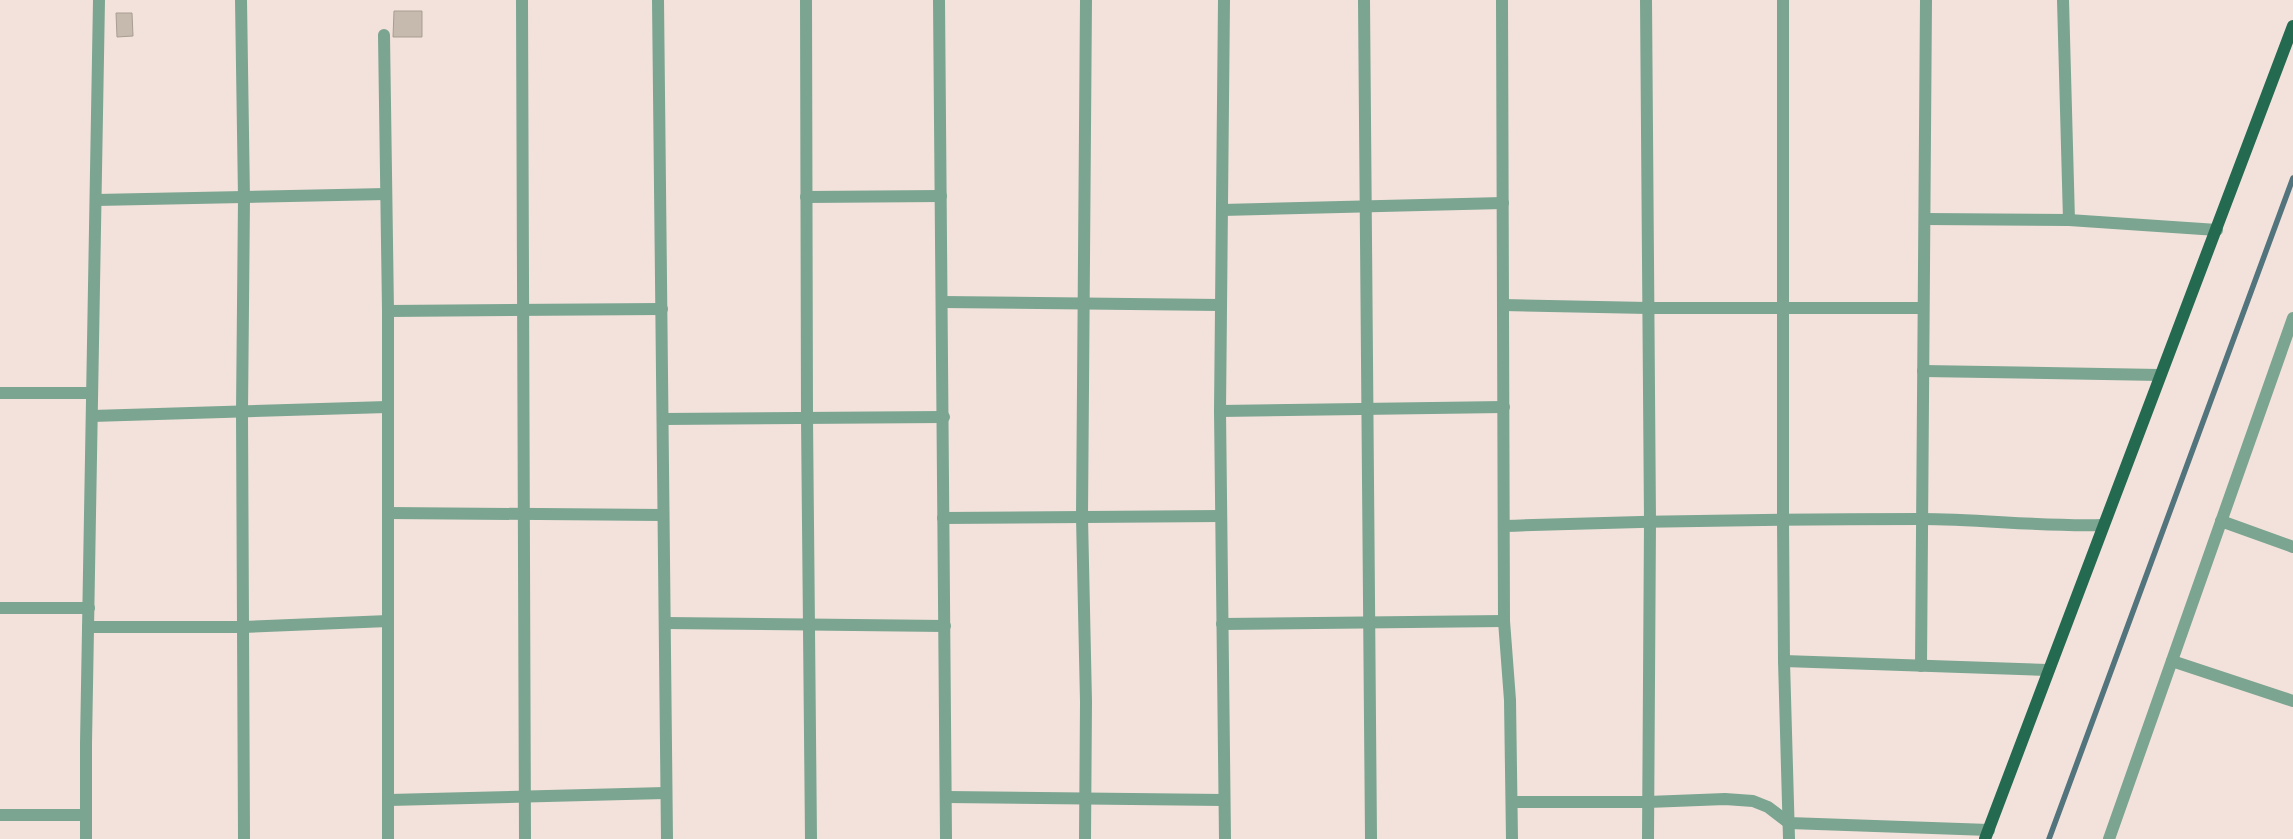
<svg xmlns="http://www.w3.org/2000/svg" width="2293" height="839" font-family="'Alegreya Sans',sans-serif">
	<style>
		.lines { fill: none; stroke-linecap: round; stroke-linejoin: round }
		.stream { stroke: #52747d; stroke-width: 5.5 }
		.building { fill: #c6b9ae; stroke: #a99d92 }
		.street { stroke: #7ba591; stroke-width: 12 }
		.primary { stroke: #246a50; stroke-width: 12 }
	</style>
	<rect width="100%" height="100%" fill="#f3e2db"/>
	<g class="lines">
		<!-- stream -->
		<polyline class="stream" points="2049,839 2293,178"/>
	</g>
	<!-- building -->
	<g class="building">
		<polygon points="394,11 422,11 422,37 393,37"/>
		<polygon points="116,13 132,13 133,36 117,37"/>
	</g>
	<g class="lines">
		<!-- street -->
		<g class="street">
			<polyline points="241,0 244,198 242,412 244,839"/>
			<polyline points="522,0 525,839"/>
			<polyline points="658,0 667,839"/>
			<polyline points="806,0 807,418 811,839"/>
			<polyline points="939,0 946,839"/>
			<polyline points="1224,0 1220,411 1225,839"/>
			<polyline points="1364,0 1371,839"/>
			<polyline points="1502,0 1504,621 1510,700 1512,839"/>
			<polyline points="1646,0 1650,521 1648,839"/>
			<polyline points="1783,0 1783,521 1784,661 1789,839"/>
			<polyline points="2063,0 2069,220"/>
			<polyline points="384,35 388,311 388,839"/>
			<polyline points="806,197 941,196"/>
			<polyline points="96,200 386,194"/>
			<polyline points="1222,210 1503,203"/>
			<polyline points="1925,219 2069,220 2217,230"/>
			<polyline points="942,302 1221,305"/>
			<polyline points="1503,305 1648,308 1923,308"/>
			<polyline points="388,311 662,309"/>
			<polyline points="1923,371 2160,375"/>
			<polyline points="0,393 92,393"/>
			<polyline points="1220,411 1504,407"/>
			<polyline points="92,416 387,407"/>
			<polyline points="663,419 944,417"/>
			<polyline points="388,513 663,515"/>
			<polyline points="943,518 1221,516"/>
			<polyline points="2221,521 2293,547"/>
			<path d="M 1504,526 C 1643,521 1782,519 1921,519 C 1982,519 2042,527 2103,525"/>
			<polyline points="0,608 89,608"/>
			<polyline points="665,623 945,626"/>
			<polyline points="1222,624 1504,621"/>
			<polyline points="88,627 242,627 388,621"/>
			<polyline points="1784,661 2048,670"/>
			<polyline points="2172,661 2293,701"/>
			<polyline points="1921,666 1926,0"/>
			<polyline points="946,797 1224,800"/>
			<polyline points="389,800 665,793"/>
			<polyline points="1513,802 1648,802 1725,799 1753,801 1768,807 1789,823 1989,830"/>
			<polyline points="0,815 86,815"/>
			<polyline points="86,839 86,743 99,0"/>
			<polyline points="1085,839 1086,702 1082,517 1086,0"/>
			<polyline points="2109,839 2293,318"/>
		</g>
		<!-- primary -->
		<polyline class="primary" points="1985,839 2293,26"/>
	</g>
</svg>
